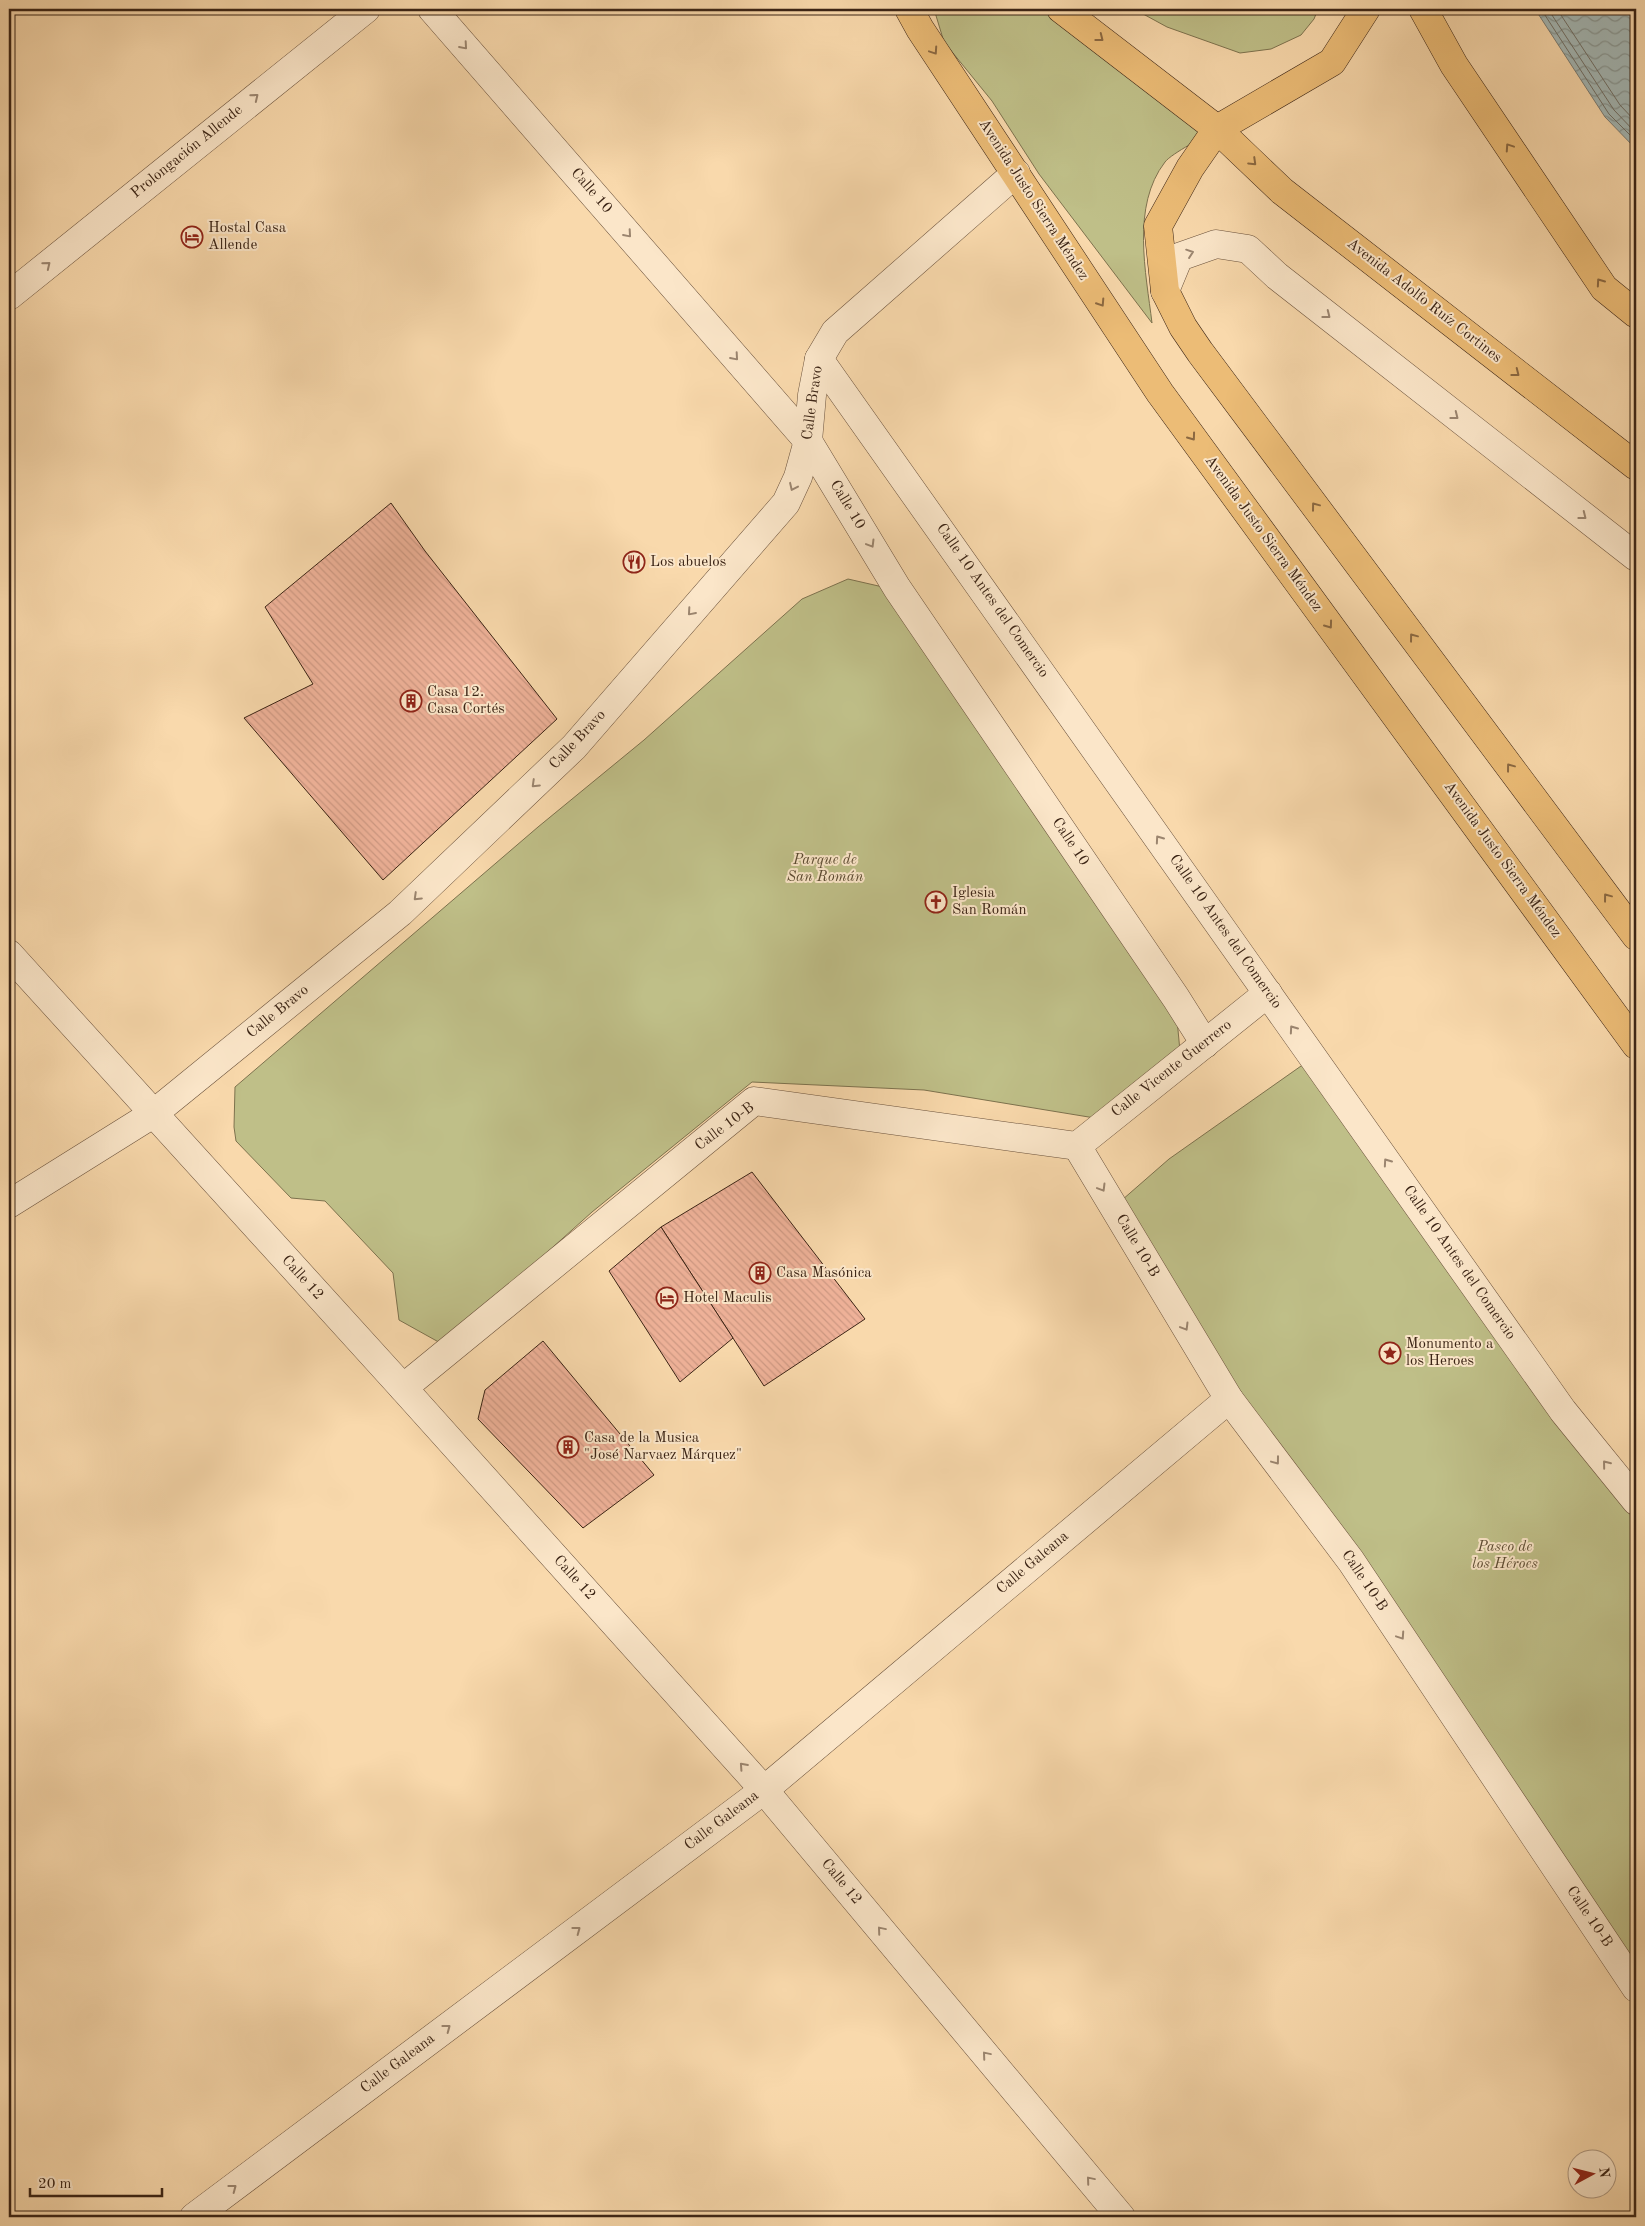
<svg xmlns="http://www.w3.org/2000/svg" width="1645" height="2226" font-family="'Old Standard TT',serif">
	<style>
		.green { fill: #bfbf88; stroke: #7d724e }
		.water { fill: url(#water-waves); stroke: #797c75 }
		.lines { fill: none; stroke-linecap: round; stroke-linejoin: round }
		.shore { stroke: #6f6e65; stroke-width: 1 }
		.building { fill: url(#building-back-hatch); stroke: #3b2415 }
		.minor-casing { stroke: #6a513b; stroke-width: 29 }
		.major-casing { stroke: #3b2415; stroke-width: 29 }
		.minor { stroke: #fbe6c9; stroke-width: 28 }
		.major { stroke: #ecbc76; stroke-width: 28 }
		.oneway { stroke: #8b6841 }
		.oneway2 { stroke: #9b856f }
		.labels { text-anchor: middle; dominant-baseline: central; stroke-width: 4; stroke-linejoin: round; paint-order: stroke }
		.street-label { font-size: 15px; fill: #3b2415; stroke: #fbe6c9 }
		.poi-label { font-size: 15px; fill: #3b2415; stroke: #fbe6c9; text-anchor: start }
		.park-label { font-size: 15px; font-style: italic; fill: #5c4b32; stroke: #fbe6c9 }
	</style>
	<defs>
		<pattern id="water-waves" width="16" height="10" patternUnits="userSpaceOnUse" patternTransform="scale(1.25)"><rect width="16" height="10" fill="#a3b7b5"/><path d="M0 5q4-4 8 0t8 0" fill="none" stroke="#869592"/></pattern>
		<pattern id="building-back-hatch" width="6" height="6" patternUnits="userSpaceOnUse" patternTransform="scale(1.25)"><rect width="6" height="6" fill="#efb299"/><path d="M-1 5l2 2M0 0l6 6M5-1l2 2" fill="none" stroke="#ce9983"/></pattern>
	</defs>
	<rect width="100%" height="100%" fill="#f9d9ac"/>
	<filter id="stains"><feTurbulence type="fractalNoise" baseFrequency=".004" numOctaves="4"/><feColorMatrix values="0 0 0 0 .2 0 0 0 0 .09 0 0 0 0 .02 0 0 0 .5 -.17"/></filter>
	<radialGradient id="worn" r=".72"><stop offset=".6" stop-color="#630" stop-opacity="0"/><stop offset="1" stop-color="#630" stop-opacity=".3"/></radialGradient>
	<!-- green -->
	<g class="green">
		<path d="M 934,9 L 1061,9 L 1217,129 C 1206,136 1172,153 1165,162 C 1131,206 1146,273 1152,323 L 1039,174 L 992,101 L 944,42 Z"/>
		<polygon points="1134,9 1318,9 1314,19 1301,35 1271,49 1240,53 1167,27"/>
		<polygon points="848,579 896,590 1175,998 1181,1062 1107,1120 924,1090 752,1082 592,1212 444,1345 399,1320 393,1273 325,1201 291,1198 236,1141 234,1127 235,1087 538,827 644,740 802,599"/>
		<polygon points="1311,1059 1636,1507 1636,1988 1114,1207 1169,1159"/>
	</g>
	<!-- water -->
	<polygon class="water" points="1535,9 1636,9 1636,149 1605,117"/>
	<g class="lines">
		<!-- shore -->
		<g class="shore">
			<polyline points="1541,9 1609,114 1636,141"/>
			<polyline points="1548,9 1614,110 1636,133"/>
			<polyline points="1557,9 1620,105 1636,122"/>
		</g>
	</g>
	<!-- building -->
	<g class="building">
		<polygon points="391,503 425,551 557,719 383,880 244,718 313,684 265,607"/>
		<polygon points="752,1172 865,1319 764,1386 661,1227"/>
		<polygon points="661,1227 733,1338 680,1382 609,1271"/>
		<polygon points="543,1341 654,1475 583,1528 478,1419 485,1390"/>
	</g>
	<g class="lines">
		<!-- minor casing -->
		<g class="minor-casing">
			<g id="minor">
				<polyline points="432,9 808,441 897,588 1176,998 1205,1044"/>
				<polyline points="1165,291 1179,257 1216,244 1248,249 1277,276 1636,557"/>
				<polyline points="9,296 366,9"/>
				<polyline points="819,359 1563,1411 1636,1501"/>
				<polyline points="9,954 403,1388 764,1790 1121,2217"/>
				<polyline points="1077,1146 1229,1399 1351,1561 1636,1988"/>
				<polyline points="1077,1146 1268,993"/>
				<polyline points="9,1204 153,1114 400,913 574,747 786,503 798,477 808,441 812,395 819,359 835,332 1016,173"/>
				<polyline points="403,1388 754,1101 1077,1146"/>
				<polyline points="194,2217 764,1790 1229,1399"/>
			</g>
		</g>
		<!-- major casing -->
		<g class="major-casing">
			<g id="major">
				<polyline points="909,9 920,29 1160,393 1636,1045"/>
				<polyline points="1061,9 1217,129 1282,191 1636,466"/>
				<polyline points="1366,9 1332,62 1217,129 1190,168 1158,226 1165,291 1183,327 1200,352 1636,936"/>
				<polyline points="1423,9 1454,65 1604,288 1636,314"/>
			</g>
		</g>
		<!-- minor -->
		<use href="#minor" class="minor"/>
		<!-- major -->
		<use href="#major" class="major"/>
	</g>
	<!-- one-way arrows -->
	<defs><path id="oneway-chevron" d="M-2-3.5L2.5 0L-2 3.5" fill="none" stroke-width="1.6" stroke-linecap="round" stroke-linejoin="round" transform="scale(1.25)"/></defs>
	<g class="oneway">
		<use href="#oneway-chevron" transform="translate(1100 38) rotate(38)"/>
		<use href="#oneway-chevron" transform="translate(934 51) rotate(56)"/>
		<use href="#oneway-chevron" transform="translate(1509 147) rotate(-124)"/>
		<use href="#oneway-chevron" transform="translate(1253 162) rotate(44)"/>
		<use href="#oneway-chevron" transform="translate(1600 282) rotate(-125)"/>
		<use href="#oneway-chevron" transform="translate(1101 303) rotate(57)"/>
		<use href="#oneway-chevron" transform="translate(1516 373) rotate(38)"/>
		<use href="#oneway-chevron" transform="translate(1192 437) rotate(54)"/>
		<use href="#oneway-chevron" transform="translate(1315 506) rotate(-127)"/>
		<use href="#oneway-chevron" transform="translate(1329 625) rotate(54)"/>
		<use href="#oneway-chevron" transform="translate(1413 637) rotate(-127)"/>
		<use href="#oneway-chevron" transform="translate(1510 767) rotate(-127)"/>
		<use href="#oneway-chevron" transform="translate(1607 897) rotate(-127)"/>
	</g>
	<g class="oneway2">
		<use href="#oneway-chevron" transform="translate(464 46) rotate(49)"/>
		<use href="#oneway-chevron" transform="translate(255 97) rotate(-39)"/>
		<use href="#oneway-chevron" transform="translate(628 234) rotate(49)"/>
		<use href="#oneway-chevron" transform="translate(1190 253) rotate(-19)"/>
		<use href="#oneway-chevron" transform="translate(47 265) rotate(-39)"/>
		<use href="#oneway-chevron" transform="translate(1327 315) rotate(38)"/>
		<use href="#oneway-chevron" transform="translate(735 357) rotate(49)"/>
		<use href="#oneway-chevron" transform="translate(1455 416) rotate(38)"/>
		<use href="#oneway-chevron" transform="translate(793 487) rotate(115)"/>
		<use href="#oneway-chevron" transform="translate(1583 516) rotate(38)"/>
		<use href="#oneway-chevron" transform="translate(871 544) rotate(59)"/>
		<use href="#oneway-chevron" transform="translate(691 612) rotate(131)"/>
		<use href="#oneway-chevron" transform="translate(535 784) rotate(136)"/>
		<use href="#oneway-chevron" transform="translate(1159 839) rotate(-125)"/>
		<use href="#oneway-chevron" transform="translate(417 897) rotate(136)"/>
		<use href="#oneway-chevron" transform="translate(1293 1029) rotate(-125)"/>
		<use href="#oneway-chevron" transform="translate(1387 1162) rotate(-125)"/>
		<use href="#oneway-chevron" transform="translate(1102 1188) rotate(59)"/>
		<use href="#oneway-chevron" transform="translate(1185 1327) rotate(59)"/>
		<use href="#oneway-chevron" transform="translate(1276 1461) rotate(53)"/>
		<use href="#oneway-chevron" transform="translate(1606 1464) rotate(-129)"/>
		<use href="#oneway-chevron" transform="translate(1401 1636) rotate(56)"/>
		<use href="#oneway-chevron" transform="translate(743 1766) rotate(-132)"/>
		<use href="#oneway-chevron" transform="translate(577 1930) rotate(-37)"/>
		<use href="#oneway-chevron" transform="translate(881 1930) rotate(-130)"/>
		<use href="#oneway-chevron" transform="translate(447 2028) rotate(-37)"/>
		<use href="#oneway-chevron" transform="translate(986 2055) rotate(-130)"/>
		<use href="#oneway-chevron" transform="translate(1090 2180) rotate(-130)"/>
		<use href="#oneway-chevron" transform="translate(233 2188) rotate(-37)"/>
	</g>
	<!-- icons -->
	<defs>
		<g id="hotel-ring" transform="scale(1.125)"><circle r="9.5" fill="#fbe6c9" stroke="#8f2418" stroke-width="1.5"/><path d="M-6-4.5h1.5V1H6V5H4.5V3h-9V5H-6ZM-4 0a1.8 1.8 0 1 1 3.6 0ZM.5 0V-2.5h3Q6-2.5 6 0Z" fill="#8f2418"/></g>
		<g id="restaurant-ring" transform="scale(1.125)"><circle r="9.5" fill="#fbe6c9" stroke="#8f2418" stroke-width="1.5"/><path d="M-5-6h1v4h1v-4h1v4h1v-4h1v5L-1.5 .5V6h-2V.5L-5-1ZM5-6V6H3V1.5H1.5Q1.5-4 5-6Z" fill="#8f2418"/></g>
		<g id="building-ring" transform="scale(1.125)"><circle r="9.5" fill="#fbe6c9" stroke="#8f2418" stroke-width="1.5"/><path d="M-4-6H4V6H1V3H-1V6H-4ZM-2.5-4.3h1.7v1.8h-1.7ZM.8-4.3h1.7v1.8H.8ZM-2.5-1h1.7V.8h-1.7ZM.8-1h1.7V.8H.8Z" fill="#8f2418"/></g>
		<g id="church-ring" transform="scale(1.125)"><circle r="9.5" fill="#fbe6c9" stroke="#8f2418" stroke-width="1.5"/><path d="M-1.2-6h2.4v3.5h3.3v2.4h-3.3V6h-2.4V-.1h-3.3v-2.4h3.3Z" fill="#8f2418"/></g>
		<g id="sight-ring" transform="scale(1.125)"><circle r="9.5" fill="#fbe6c9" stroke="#8f2418" stroke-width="1.5"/><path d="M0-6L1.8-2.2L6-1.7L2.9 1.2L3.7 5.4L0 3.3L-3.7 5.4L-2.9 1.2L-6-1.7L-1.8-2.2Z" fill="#8f2418"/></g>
	</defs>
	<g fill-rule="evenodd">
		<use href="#hotel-ring" x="192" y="237"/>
		<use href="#restaurant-ring" x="634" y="562"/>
		<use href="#building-ring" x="411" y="701"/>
		<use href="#church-ring" x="936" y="902"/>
		<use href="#building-ring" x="760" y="1273"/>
		<use href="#hotel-ring" x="667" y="1298"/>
		<use href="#sight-ring" x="1390" y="1353"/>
		<use href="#building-ring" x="568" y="1447"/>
	</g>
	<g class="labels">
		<!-- street labels -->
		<g class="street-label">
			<text transform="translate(187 152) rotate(-39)">Prolongación Allende</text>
			<text transform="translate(591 191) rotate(49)">Calle 10</text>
			<text transform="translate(1033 200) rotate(57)">Avenida Justo Sierra Méndez</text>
			<text transform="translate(1424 301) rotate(38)">Avenida Adolfo Ruíz Cortines</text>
			<text transform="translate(813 403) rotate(-82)">Calle Bravo</text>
			<text transform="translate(847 505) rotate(59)">Calle 10</text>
			<text transform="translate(1263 534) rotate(54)">Avenida Justo Sierra Méndez</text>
			<text transform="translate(992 601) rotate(55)">Calle 10 Antes del Comercio</text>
			<text transform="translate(578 740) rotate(-47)">Calle Bravo</text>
			<text transform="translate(1070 842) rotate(56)">Calle 10</text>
			<text transform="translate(1502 860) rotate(54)">Avenida Justo Sierra Méndez</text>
			<text transform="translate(1225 932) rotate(55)">Calle 10 Antes del Comercio</text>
			<text transform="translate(278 1012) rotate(-39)">Calle Bravo</text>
			<text transform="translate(1172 1069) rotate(-38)">Calle Vicente Guerrero</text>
			<text transform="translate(725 1127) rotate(-37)">Calle 10-B</text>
			<text transform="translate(1137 1246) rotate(59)">Calle 10-B</text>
			<text transform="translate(1459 1263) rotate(55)">Calle 10 Antes del Comercio</text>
			<text transform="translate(302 1278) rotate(48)">Calle 12</text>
			<text transform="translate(1033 1563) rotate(-40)">Calle Galeana</text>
			<text transform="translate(574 1578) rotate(48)">Calle 12</text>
			<text transform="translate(1364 1581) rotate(56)">Calle 10-B</text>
			<text transform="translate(722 1821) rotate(-37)">Calle Galeana</text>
			<text transform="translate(841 1882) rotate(50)">Calle 12</text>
			<text transform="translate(1589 1917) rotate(56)">Calle 10-B</text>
			<text transform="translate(398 2064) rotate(-37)">Calle Galeana</text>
		</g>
		<!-- poi labels -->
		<g class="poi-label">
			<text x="208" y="228">Hostal Casa<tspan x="208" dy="17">Allende</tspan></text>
			<text x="650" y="562">Los abuelos</text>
			<text x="427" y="692">Casa 12.<tspan x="427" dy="17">Casa Cortés</tspan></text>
			<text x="952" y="893">Iglesia<tspan x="952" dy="17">San Román</tspan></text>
			<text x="776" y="1273">Casa Masónica</text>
			<text x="683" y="1298">Hotel Maculis</text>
			<text x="1406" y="1344">Monumento a<tspan x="1406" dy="17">los Heroes</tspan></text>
			<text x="584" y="1438">Casa de la Musica<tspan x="584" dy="17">"José Narvaez Márquez"</tspan></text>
		</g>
		<!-- park labels -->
		<g class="park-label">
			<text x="825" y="860">Parque de<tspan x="825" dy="17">San Román</tspan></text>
			<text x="1505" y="1547">Paseo de<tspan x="1505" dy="17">los Héroes</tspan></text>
		</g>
	</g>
	<!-- margin -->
	<rect width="1645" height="2226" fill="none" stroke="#f9d9ac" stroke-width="30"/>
	<rect x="10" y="10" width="1625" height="2206" fill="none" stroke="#3b2415" stroke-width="2.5"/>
	<rect x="15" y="15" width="1615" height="2196" fill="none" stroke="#3b2415"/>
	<!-- north arrow -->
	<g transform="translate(1592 2174) rotate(83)"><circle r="24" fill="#fbe6c9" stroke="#ae9881"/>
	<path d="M0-4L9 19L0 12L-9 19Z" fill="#8f2418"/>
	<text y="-8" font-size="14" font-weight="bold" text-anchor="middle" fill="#3b2415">N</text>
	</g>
	<!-- scale -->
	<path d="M30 2188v8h132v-8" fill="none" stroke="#3b2415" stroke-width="2.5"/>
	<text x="38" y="2188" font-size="15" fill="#3b2415" stroke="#fbe6c9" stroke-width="4" paint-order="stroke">20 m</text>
	<rect width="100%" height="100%" filter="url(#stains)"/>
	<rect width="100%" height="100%" fill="url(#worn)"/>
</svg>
